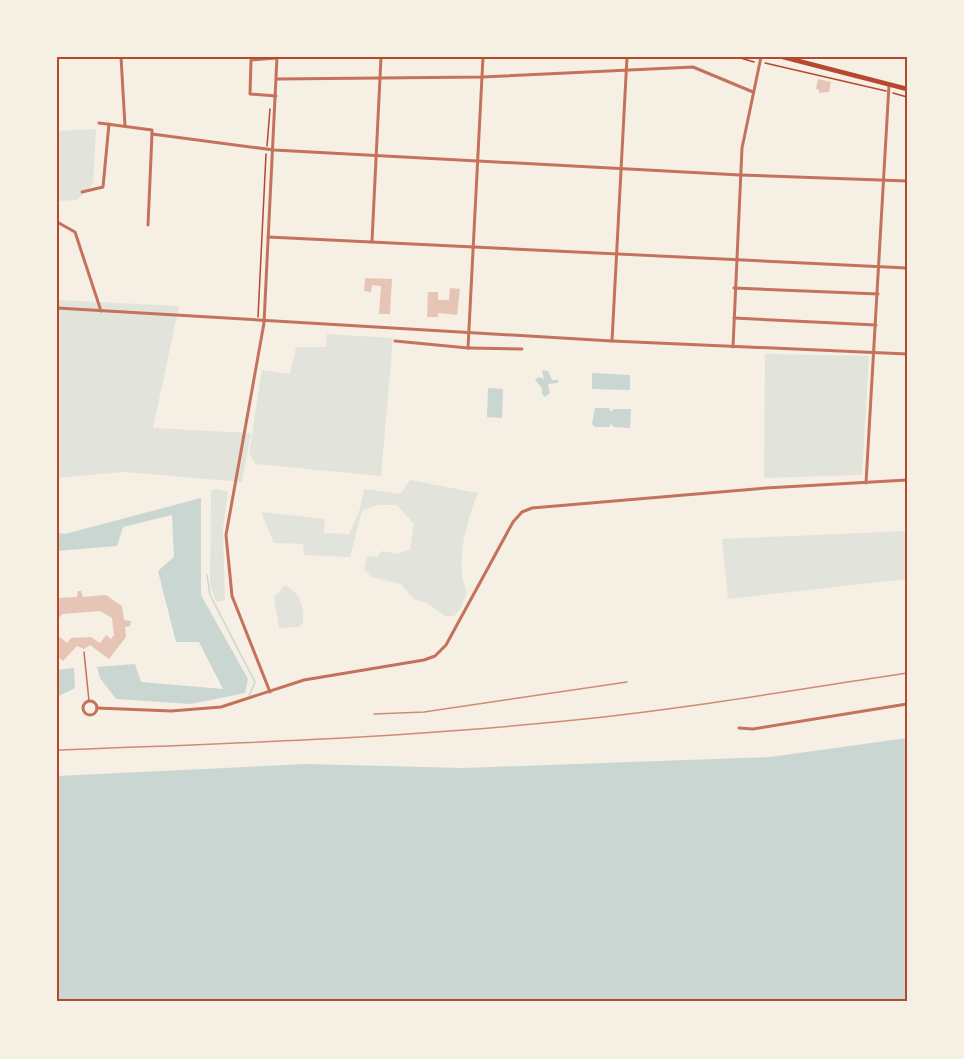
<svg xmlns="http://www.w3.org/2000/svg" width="964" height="1059" font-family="Cabin,sans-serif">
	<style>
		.green { fill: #e2e4dc }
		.water { fill: #c9d6d2 }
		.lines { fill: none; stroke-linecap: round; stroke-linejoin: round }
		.stream { stroke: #c9d6d2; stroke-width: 1.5 }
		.building { fill: #e6c5b7 }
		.path { stroke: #b5482f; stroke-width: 1.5 }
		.service { stroke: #c5725c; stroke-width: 1.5 }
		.minor { stroke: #c5725c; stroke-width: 3 }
		.primary { stroke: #b5482f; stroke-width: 4.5 }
		.rail { stroke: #cf8b77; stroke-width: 1.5 }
		.neatline { fill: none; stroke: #b5482f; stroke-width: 2 }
	</style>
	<rect width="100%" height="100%" fill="#f6efe4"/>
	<!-- green -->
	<g class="green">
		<polygon points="96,129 93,184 77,200 57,201 57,131"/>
		<polygon points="57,300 179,306 153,428 251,433 242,482 124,472 57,478"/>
		<polygon points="327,334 393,338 381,476 255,464 249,453 262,370 290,374 296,347 326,347"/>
		<polygon points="765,354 869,356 862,475 764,478"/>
		<path d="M 410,480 L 478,493 C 467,520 454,564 467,592 L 461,608 L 454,616 L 445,616 L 427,603 L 415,600 L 401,584 L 371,577 L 364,569 L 367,556 L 377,557 L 382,551 L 398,554 L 410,549 L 414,524 L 397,505 L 378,505 L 362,511 L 350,557 L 304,555 L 303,544 L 274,543 L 261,512 L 325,519 L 324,533 L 349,534 L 360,509 L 364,489 L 400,494 Z"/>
		<polygon points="217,489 228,492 223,528 225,600 216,602 210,584 211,490"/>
		<polygon points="907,531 907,579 728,599 722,539"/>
		<path d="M 285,585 C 300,593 304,606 303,623 L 299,627 L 279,628 L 274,597 Z"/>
	</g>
	<!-- water -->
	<g class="water">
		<polygon points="542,370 548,371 552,380 558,380 558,383 548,384 550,393 545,397 542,394 542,388 535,380 539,377 544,379"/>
		<polygon points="592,373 630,375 630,390 592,389"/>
		<polygon points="488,388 503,389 502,418 487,417"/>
		<polygon points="595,408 609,408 611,412 614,409 631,409 630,428 614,427 611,424 609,427 595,427 592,424"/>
		<polygon points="201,498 201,595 248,679 245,693 191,704 116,699 100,678 97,667 135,664 141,682 223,689 199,642 176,642 158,571 174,557 172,515 123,527 117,546 57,551 57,533 65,534"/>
		<polygon points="74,668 75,688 57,697 57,670"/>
		<polygon points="907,738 907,1002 57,1002 57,776 306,764 463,768 770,757"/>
	</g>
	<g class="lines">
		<!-- stream -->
		<polyline class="stream" points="207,575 210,595 255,682 249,696"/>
	</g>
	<!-- building -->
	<g class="building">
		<polygon points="818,79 831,82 829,92 819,93 819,90 816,89"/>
		<polygon points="365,278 392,279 390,314 379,314 381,286 372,285 371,292 364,291"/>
		<polygon points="450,288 460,289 457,315 438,313 438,317 427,317 428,292 438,292 438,300 449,300"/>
		<polygon points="78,591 81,591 83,597 106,595 122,606 124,620 131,621 130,626 125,627 126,637 109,659 90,645 84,649 77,646 63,661 57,656 57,641 60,637 67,643 71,638 91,637 100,643 106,635 111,639 114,635 112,618 100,611 63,614 57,619 57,598 77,597"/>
	</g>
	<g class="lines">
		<!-- path -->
		<g class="path">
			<polyline points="737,57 754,62"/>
			<polyline points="765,63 886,91"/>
			<polyline points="893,93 907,97"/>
			<polyline points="267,146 270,109"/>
			<polyline points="258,317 266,154"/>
		</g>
		<!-- service -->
		<polyline class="service" points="84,652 89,701"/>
		<!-- minor -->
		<g class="minor">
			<polyline points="121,57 125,126"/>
			<polyline points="277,79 482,77 693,67 753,92"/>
			<polyline points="276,96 250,94 251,60 277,58"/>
			<polyline points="99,123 152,130 152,134 274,150 740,175 907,181"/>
			<polyline points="82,192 103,187 109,124"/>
			<polyline points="57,222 75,232 101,311"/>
			<polyline points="148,225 152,134"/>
			<polyline points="268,237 907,268"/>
			<polyline points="372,241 381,57"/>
			<polyline points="734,288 878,294"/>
			<polyline points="57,308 612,341 907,354"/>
			<polyline points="734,318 876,325"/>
			<polyline points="395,341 468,348 483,57"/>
			<polyline points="612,341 627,57"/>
			<polyline points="733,347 742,148 761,57"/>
			<polyline points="468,348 522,349"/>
			<polyline points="866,483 889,85"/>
			<polyline points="270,692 232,596 226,535 264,323 277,57"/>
			<circle cx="90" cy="708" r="7"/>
			<polyline points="97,708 171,711 221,707 304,680 424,660 435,656 446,645 513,522 522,512 532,508 766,488 907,480"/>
			<polyline points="739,728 753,729 907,704"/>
		</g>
		<!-- primary -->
		<polyline class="primary" points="783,57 907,89"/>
		<!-- rail -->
		<g class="rail">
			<polyline points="374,714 424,712 627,682"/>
			<path d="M 57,750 C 226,744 396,738 565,721 C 680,710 793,690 907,673"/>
		</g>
	</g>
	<!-- border -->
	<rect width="964" height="1059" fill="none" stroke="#f6efe4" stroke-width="117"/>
	<rect x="58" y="58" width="848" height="942" class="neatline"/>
</svg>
